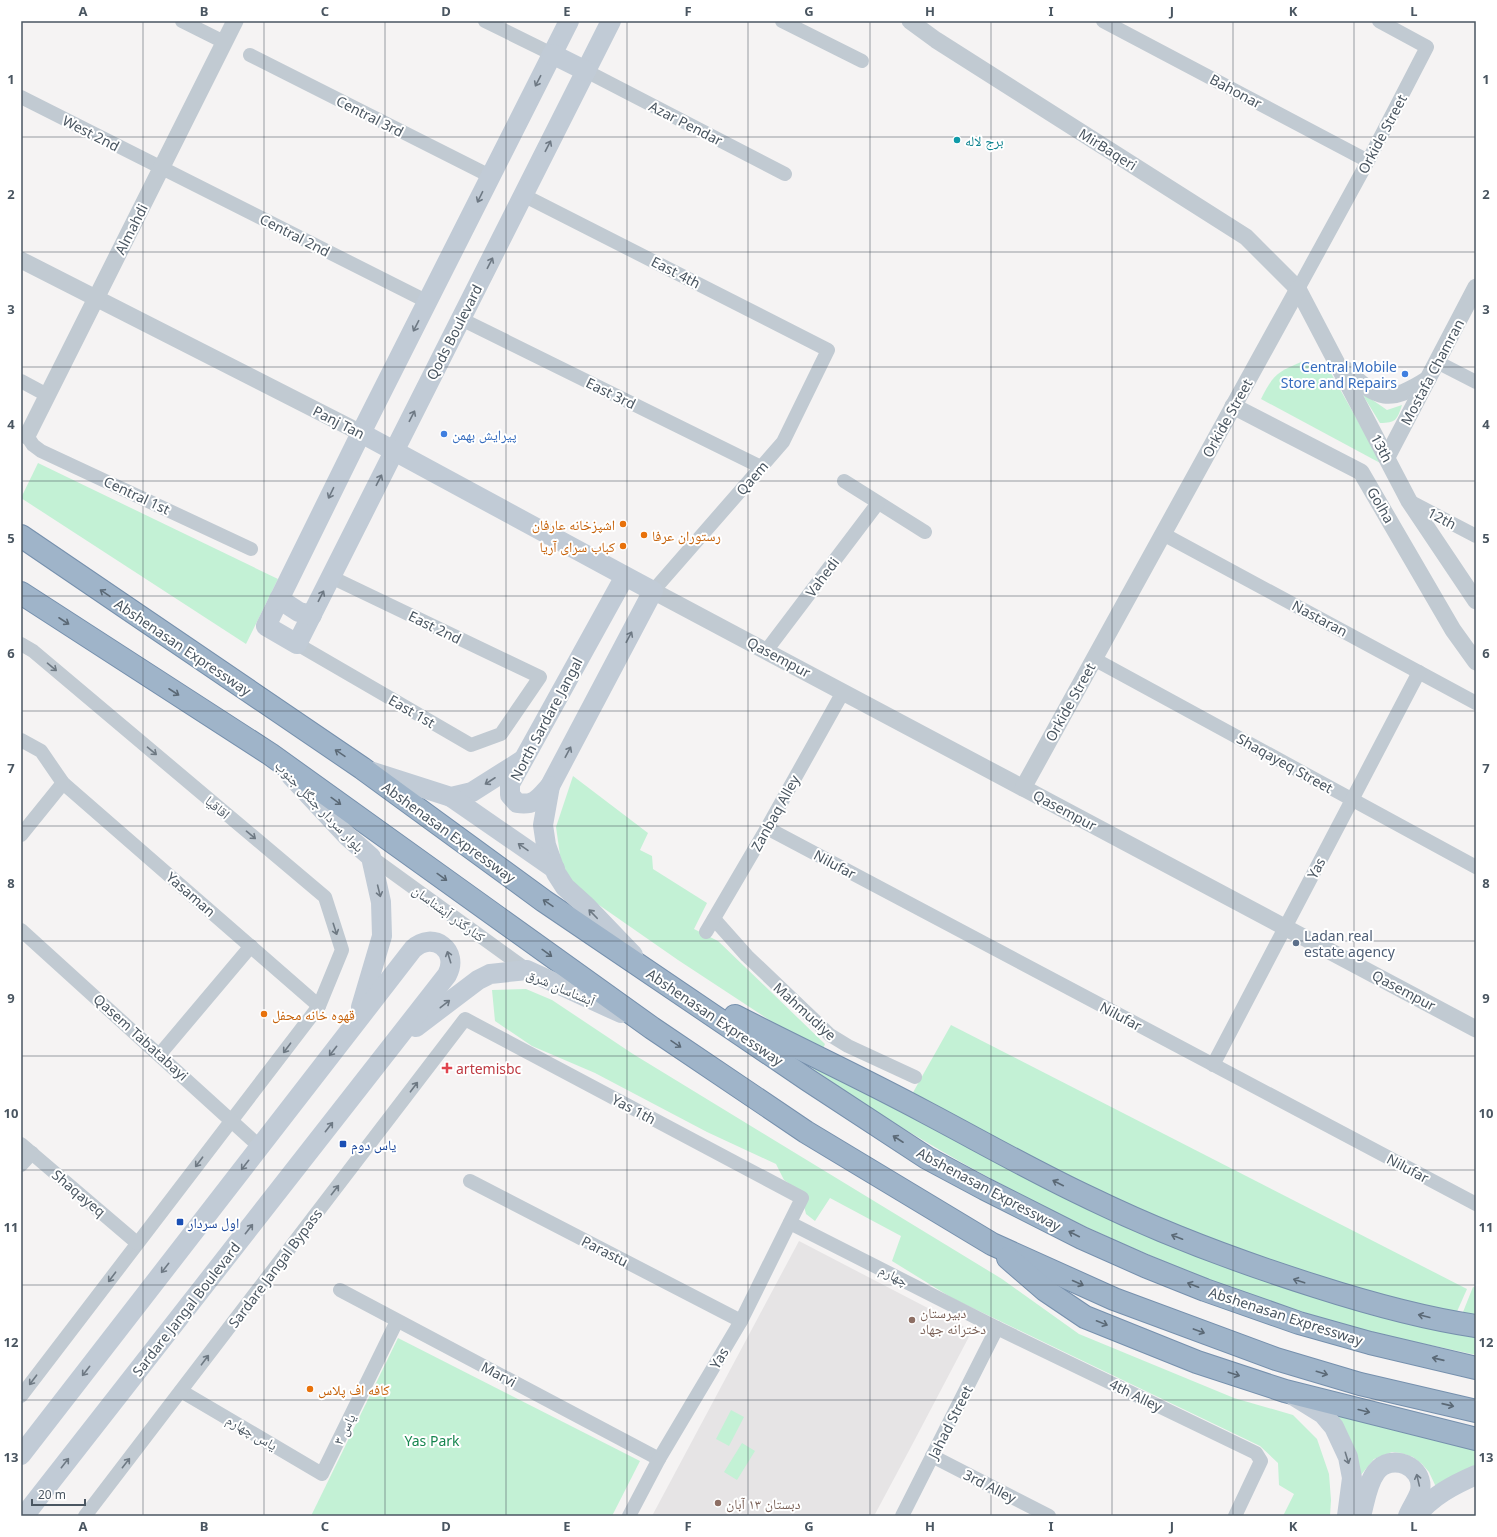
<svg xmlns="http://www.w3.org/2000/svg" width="1497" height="1537" font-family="'Noto Sans','Noto Naskh Arabic',sans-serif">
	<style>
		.education { fill: #e6e4e5 }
		.green { fill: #c3f1d5 }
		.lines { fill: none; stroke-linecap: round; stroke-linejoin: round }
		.trunk-casing { stroke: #7690ad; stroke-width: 24 }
		.minor { stroke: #c1cad2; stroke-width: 14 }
		.tertiary { stroke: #c1cad2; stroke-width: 17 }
		.secondary { stroke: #c1cbd6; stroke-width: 20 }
		.trunk { stroke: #9fb4c9; stroke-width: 22 }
		.oneway { stroke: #6e7984 }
		.oneway2 { stroke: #5b6976 }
		.oneway3 { stroke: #6e7983 }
		.grid { fill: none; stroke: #4a5661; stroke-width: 1; stroke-opacity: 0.55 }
		.culture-dot { fill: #0f9aa8; stroke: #fff; stroke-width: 1.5 }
		.shop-dot { fill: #3f7fe0; stroke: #fff; stroke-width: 1.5 }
		.food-dot { fill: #e8710a; stroke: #fff; stroke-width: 1.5 }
		.service-dot { fill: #5c6f8a; stroke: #fff; stroke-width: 1.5 }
		.health-dot { fill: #e0444e; stroke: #fff; stroke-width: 1.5 }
		.transit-dot { fill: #1a4fb4; stroke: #fff; stroke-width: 1.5 }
		.education-dot { fill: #8d6e63; stroke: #fff; stroke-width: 1.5 }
		.labels { text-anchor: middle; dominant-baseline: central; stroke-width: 4; stroke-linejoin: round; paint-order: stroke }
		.street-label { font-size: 14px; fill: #4a5661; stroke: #fff }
		.culture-label { font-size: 14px; fill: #0d838f; stroke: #fff; text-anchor: start }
		.shop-label { font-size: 14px; fill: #366cbe; stroke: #fff; text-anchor: end }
		.food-label { font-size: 14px; fill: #c56008; stroke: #fff; text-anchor: start }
		.service-label { font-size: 14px; fill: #4e5e75; stroke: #fff; text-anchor: start }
		.health-label { font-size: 14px; fill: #be3a42; stroke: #fff; text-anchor: start }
		.transit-label { font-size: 14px; fill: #164399; stroke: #fff; text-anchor: start }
		.education-label { font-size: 14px; fill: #785e54; stroke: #fff; text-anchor: start }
		.park-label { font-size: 14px; fill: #17864f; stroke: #fff }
		.neatline { fill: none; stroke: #4a5661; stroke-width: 1.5 }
		.grid-label { font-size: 13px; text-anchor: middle; font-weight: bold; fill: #4a5661 }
	</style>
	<rect width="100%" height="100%" fill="#f5f3f3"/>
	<!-- education -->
	<polygon class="education" points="799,1241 972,1331 912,1445 874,1516 652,1516"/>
	<!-- green -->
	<g class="green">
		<path d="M 1304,361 L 1327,366 L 1382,464 L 1261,399 C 1273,374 1279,371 1304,361 Z"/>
		<path d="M 1361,392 L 1387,410 L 1402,405 C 1397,420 1396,423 1380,423 Z"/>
		<polygon points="38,463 278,579 246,644 21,498"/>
		<polygon points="573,776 648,833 640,850 652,856 653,869 707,903 694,929 718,941 825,1044 821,1054 678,960 576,889 561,862 556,827"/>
		<polygon points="526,989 552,1000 633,1054 1002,1279 1079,1334 1234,1398 1293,1415 1317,1439 1329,1474 1331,1500 1330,1516 1283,1516 1294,1494 1279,1485 1278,1463 1260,1446 952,1298 892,1261 901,1236 830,1198 815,1221 806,1214 800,1191 784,1180 776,1164 707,1132 595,1073 532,1046 495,1021 492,990"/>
		<polygon points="951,1025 1467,1289 1455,1316 1338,1286 1118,1203 911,1096"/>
		<path d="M 773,1041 L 1046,1187 L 1476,1335 L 1476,1355 C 1431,1345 1384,1336 1339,1323 C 1192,1280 1048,1215 916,1136 C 867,1107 820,1073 773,1041 Z"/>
		<polygon points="1473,1287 1476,1288 1476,1319 1461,1317"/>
		<polygon points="398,1338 640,1461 612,1516 311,1516"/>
		<path d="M 1323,1405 L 1476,1442 L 1476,1466 L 1436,1487 L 1429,1472 L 1422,1464 L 1413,1457 L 1401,1453 L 1392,1452 L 1374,1459 L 1360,1476 C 1352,1441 1351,1429 1323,1405 Z"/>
		<polygon points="731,1410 744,1417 729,1446 716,1439"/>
		<polygon points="742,1443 755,1451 737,1480 724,1472"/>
	</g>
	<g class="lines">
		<!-- trunk casing -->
		<g class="trunk-casing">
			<g id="trunk">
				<polyline points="21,536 362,768 544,901 808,1080 927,1158 985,1189 1082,1238 1145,1266 1205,1290 1299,1323 1370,1343 1476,1368"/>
				<polyline points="21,593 270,754 652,1028 806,1132 992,1244 1114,1299 1276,1359 1360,1384 1476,1411"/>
				<path d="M 735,1016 C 799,1049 864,1079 927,1113 C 982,1142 1036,1173 1092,1199 C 1164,1234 1239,1262 1315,1286 C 1368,1303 1421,1318 1476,1326"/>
				<polyline points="1008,1258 1045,1290 1085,1317 1197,1362 1285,1391 1476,1439"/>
			</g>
		</g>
		<!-- minor -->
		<g class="minor">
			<polyline points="182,21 224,42"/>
			<polyline points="485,21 552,54"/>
			<polyline points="782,21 862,61"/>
			<polyline points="1103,21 1368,161"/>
			<polyline points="250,55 490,176"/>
			<polyline points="586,71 785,174"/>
			<polyline points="21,97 428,302"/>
			<polyline points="523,195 828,350 783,442 653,591"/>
			<polyline points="1298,289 1368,161 1427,47 1379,21"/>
			<polyline points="461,319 761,467"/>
			<polyline points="1437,362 1476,382"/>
			<polyline points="21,381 47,395"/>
			<polyline points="27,436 33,445 41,451 251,549"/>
			<polyline points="844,481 925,532"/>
			<polyline points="1409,501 1476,536"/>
			<polyline points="1163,534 1476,703"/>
			<polyline points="21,644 33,651 325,897 342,950 319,1006 21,1396"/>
			<polyline points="297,644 471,745 501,734 540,677 331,577"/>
			<polyline points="766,651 878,503"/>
			<polyline points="1094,659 1476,867"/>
			<polyline points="21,740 41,751 63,783 319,1006"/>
			<polyline points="767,828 1476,1204"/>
			<polyline points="21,835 63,783"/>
			<polyline points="371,857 527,970"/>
			<polyline points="714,919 747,956 830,1035 848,1046 915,1077"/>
			<polyline points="21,930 259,1146"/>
			<polyline points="706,932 767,828 843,692"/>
			<polyline points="160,1054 251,946"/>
			<polyline points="1213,1065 1419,672"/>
			<polyline points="21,1144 137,1243"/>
			<polyline points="21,1165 32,1153"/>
			<polyline points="470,1181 741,1321"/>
			<polyline points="790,1223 997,1328 1256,1453 1261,1461 1235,1516"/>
			<polyline points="340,1290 659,1459"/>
			<polyline points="181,1391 322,1474 397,1321"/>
			<polyline points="932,1456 1049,1516"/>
			<polyline points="85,1516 465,1019 802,1198 741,1321 659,1459 629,1516"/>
			<polyline points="902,1516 997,1328"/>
		</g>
		<!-- tertiary -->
		<g class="tertiary">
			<polyline points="910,21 936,40 1246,237 1298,289 1409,501 1476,601"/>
			<polyline points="21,260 361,433"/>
			<path d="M 1345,369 C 1378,400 1389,404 1428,379"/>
			<polyline points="1233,406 1361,472 1453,630 1476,662"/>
			<polyline points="27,436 235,21"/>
			<polyline points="1387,457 1476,287"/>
			<polyline points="653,591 1476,1029"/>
			<polyline points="1023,788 1298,289"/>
		</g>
		<!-- secondary -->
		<g class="secondary">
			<polyline points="569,21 361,433 266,626 297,644 611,21"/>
			<polyline points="552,54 586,71"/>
			<path d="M 361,433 L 625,576 L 653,591 L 550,786 C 539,798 535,806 517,803 L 510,795 L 510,784 L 625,576"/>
			<polyline points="279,599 299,612 312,615"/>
			<polyline points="373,772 451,797 472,792 521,761"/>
			<polyline points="291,776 347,836 371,857 381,902 382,936 361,1007"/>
			<polyline points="550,786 543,825 546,845 556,873 565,887 586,906 633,955"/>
			<polyline points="451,797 555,869"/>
			<polyline points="416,1027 478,980 490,974 527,970 621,1013"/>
			<polyline points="1294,1396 1323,1414 1334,1427 1348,1457 1352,1478 1347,1516"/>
			<path d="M 21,1455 L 413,949 C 433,930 460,951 447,975 L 24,1516"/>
			<path d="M 1361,1516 C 1365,1502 1367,1484 1376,1472 C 1391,1452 1425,1466 1420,1491 C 1418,1499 1411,1508 1408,1516"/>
			<path d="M 1416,1516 C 1432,1496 1453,1485 1476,1475"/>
		</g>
		<!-- trunk -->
		<use href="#trunk" class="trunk"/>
	</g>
	<!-- one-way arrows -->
	<defs><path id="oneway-shaft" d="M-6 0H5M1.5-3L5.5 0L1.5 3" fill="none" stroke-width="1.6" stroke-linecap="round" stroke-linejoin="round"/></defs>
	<g class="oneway">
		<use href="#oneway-shaft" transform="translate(538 81) rotate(117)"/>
		<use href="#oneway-shaft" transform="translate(548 146) rotate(-63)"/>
		<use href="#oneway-shaft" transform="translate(480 197) rotate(116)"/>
		<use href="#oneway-shaft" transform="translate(490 263) rotate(-63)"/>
		<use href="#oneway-shaft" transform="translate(416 326) rotate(117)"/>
		<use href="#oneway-shaft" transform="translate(412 416) rotate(-63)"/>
		<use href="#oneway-shaft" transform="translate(379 480) rotate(-63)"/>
		<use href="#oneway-shaft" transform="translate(331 493) rotate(116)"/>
		<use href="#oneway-shaft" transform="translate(321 596) rotate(-63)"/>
		<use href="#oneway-shaft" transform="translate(629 637) rotate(-62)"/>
		<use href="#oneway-shaft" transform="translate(568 752) rotate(-62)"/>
		<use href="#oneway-shaft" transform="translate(490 781) rotate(147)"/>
		<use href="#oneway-shaft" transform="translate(523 847) rotate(-145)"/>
		<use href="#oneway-shaft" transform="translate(379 891) rotate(76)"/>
		<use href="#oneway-shaft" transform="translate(593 914) rotate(-134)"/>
		<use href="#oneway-shaft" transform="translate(449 957) rotate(-107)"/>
		<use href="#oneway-shaft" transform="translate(445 1004) rotate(-38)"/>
		<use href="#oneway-shaft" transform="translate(333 1051) rotate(128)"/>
		<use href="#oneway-shaft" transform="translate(329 1127) rotate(-52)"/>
		<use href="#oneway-shaft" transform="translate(245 1165) rotate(128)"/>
		<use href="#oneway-shaft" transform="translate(249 1229) rotate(-52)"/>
		<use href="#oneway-shaft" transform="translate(165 1268) rotate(128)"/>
		<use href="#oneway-shaft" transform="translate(86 1371) rotate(128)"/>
		<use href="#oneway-shaft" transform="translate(1347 1458) rotate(73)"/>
		<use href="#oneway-shaft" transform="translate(65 1463) rotate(-52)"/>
		<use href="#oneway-shaft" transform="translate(1418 1480) rotate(-103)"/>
	</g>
	<g class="oneway2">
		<use href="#oneway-shaft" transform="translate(105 593) rotate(-146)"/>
		<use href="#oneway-shaft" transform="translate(64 621) rotate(33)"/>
		<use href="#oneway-shaft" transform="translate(174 692) rotate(33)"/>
		<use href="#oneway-shaft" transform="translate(340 753) rotate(-146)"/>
		<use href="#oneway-shaft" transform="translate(336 801) rotate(36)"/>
		<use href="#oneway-shaft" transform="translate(442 877) rotate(36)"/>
		<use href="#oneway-shaft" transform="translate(548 903) rotate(-146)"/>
		<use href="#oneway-shaft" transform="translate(547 953) rotate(36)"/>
		<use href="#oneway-shaft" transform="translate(676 1044) rotate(34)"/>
		<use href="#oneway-shaft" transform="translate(898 1139) rotate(-147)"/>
		<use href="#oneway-shaft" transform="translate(1058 1183) rotate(-153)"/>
		<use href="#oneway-shaft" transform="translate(1074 1234) rotate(-153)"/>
		<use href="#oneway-shaft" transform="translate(1177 1237) rotate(-159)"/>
		<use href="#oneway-shaft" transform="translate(1299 1281) rotate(-162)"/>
		<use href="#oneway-shaft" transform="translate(1078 1283) rotate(24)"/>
		<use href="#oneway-shaft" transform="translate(1193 1285) rotate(-159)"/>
		<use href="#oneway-shaft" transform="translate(1424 1316) rotate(-166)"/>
		<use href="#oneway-shaft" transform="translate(1102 1323) rotate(22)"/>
		<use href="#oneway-shaft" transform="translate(1199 1331) rotate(20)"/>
		<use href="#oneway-shaft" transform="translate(1438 1359) rotate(-167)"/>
		<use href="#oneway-shaft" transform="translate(1322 1373) rotate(17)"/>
		<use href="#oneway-shaft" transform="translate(1234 1374) rotate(18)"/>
		<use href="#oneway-shaft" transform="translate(1448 1405) rotate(13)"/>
		<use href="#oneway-shaft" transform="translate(1364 1411) rotate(14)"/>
	</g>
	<g class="oneway3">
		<use href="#oneway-shaft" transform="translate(52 667) rotate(40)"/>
		<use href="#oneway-shaft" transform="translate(152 751) rotate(40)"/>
		<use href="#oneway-shaft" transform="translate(251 835) rotate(40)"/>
		<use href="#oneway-shaft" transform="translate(335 929) rotate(72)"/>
		<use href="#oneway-shaft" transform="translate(287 1048) rotate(127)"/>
		<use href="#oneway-shaft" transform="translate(414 1087) rotate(-53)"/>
		<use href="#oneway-shaft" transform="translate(199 1162) rotate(127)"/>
		<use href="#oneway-shaft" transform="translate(335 1190) rotate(-52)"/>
		<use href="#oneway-shaft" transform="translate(112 1277) rotate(127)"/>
		<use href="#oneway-shaft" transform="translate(205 1360) rotate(-53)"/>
		<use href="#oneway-shaft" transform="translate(33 1380) rotate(127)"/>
		<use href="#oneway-shaft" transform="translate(126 1463) rotate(-52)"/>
	</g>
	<!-- grid -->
	<path class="grid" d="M 143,21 L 143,1516M 264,21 L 264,1516M 385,21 L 385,1516M 506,21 L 506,1516M 627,21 L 627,1516M 748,21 L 748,1516M 870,21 L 870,1516M 991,21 L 991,1516M 1112,21 L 1112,1516M 1233,21 L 1233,1516M 1354,21 L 1354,1516M 21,137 L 1476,137M 21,252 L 1476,252M 21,367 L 1476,367M 21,481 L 1476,481M 21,596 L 1476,596M 21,711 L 1476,711M 21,826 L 1476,826M 21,941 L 1476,941M 21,1056 L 1476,1056M 21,1170 L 1476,1170M 21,1285 L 1476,1285M 21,1400 L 1476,1400"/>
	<!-- markers -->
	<circle class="culture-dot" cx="957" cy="140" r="4"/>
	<g class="shop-dot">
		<circle cx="1405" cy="374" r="4"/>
		<circle cx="444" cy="434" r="4"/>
	</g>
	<g class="food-dot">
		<circle cx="623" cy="524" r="4"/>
		<circle cx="644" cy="535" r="4"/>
		<circle cx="623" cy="546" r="4"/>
		<circle cx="264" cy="1014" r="4"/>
		<circle cx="310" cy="1389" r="4"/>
	</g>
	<circle class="service-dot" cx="1296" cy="943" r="4"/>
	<path class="health-dot" d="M445 1062h4v4h4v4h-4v4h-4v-4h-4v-4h4z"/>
	<g class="transit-dot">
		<rect x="339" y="1140" width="8" height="8" rx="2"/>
		<rect x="176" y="1218" width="8" height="8" rx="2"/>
	</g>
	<g class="education-dot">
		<circle cx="912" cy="1320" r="4"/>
		<circle cx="718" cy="1503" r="4"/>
	</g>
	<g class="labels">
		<!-- street labels -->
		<g class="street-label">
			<text transform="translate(1236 91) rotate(28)">Bahonar</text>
			<text transform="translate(370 116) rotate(27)">Central 3rd</text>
			<text transform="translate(686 123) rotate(27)">Azar Pendar</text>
			<text transform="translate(91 133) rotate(27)">West 2nd</text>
			<text transform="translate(1382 134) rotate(-62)">Orkide Street</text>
			<text transform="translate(1108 149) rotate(32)">MirBaqeri</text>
			<text transform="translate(131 229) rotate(-63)">Almahdi</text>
			<text transform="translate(295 235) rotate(27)">Central 2nd</text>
			<text transform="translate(676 272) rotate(27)">East 4th</text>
			<text transform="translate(454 332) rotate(-63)">Qods Boulevard</text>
			<text transform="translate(1432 372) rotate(-62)">Mostafa Chamran</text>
			<text transform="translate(611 393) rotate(26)">East 3rd</text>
			<text transform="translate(1227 418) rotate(-61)">Orkide Street</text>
			<text transform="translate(339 422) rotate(27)">Panj Tan</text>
			<text transform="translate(1382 448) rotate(62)">13th</text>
			<text transform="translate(752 478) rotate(-49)">Qaem</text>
			<text transform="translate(137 495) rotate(25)">Central 1st</text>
			<text transform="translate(1381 505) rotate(60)">Golha</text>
			<text transform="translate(1442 518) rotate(28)">12th</text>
			<text transform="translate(822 577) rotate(-53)">Vahedi</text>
			<text transform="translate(1320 618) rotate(28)">Nastaran</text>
			<text transform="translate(435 627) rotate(26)">East 2nd</text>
			<text transform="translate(183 647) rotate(34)">Abshenasan Expressway</text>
			<text transform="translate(779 657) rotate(28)">Qasempur</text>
			<text transform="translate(1070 702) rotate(-61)">Orkide Street</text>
			<text transform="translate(412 711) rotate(30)">East 1st</text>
			<text transform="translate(546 719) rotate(-62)">North Sardare Jangal</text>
			<text transform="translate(1285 763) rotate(29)">Shaqayeq Street</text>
			<text transform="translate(320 806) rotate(46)">بلوار سردار جنگل جنوب</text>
			<text transform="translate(218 807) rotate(40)">اقاقیا</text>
			<text transform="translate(1065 810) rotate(28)">Qasempur</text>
			<text transform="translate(775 813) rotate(-61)">Zanbaq Alley</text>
			<text transform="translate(449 832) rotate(36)">Abshenasan Expressway</text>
			<text transform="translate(835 864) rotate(28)">Nilufar</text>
			<text transform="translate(1316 868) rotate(-62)">Yas</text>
			<text transform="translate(191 894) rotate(41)">Yasaman</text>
			<text transform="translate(449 913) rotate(36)">کنارگذر آبشناسان</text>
			<text transform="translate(561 987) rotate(23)">آبشناسان شرق</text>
			<text transform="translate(1404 990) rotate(28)">Qasempur</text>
			<text transform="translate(805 1011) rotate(42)">Mahmudiye</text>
			<text transform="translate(1121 1016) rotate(28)">Nilufar</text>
			<text transform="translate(715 1017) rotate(34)">Abshenasan Expressway</text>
			<text transform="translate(141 1037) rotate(42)">Qasem Tabatabayi</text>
			<text transform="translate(634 1109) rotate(28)">Yas 1th</text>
			<text transform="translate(1408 1168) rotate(28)">Nilufar</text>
			<text transform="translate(989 1189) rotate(28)">Abshenasan Expressway</text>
			<text transform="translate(79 1193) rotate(40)">Shaqayeq</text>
			<text transform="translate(605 1251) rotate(27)">Parastu</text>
			<text transform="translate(275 1268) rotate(-53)">Sardare Jangal Bypass</text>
			<text transform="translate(894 1275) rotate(27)">چهارم</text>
			<text transform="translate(186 1309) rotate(-52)">Sardare Jangal Boulevard</text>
			<text transform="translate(1286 1316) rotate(18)">Abshenasan Expressway</text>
			<text transform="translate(719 1358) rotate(-59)">Yas</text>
			<text transform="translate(499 1374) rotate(28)">Marvi</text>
			<text transform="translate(1136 1395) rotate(26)">4th Alley</text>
			<text transform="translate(950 1422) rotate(-63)">Jahad Street</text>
			<text transform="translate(344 1429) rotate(-64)">یاس ۳</text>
			<text transform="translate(252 1432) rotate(30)">یاس چهارم</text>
			<text transform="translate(990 1486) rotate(27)">3rd Alley</text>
		</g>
		<!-- culture labels -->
		<g class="culture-label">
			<text x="965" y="140">برج لاله</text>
		</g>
		<!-- shop labels -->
		<g class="shop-label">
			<text x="1397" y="366">Central Mobile<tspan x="1397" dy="16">Store and Repairs</tspan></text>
			<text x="452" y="434" text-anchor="start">پیرایش بهمن</text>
		</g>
		<!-- food labels -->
		<g class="food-label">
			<text x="615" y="524" text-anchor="end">اشپزخانه عارفان</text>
			<text x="652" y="535">رستوران عرفا</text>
			<text x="615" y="546" text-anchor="end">کباب سرای آریا</text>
			<text x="272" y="1014">قهوه خانه محفل</text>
			<text x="318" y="1389">کافه اف پلاس</text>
		</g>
		<!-- service labels -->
		<g class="service-label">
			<text x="1304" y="935">Ladan real<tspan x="1304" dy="16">estate agency</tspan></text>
		</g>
		<!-- health labels -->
		<g class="health-label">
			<text x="456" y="1068">artemisbc</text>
		</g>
		<!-- transit labels -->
		<g class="transit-label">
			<text x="351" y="1144">یاس دوم</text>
			<text x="188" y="1222">اول سردار</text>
		</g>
		<!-- education labels -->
		<g class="education-label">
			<text x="920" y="1312">دبیرستان<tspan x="920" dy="16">دخترانه جهاد</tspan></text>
			<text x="726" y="1503">دبستان ۱۳ آبان</text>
		</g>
		<!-- park labels -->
		<g class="park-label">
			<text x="432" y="1440">Yas Park</text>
		</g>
	</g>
	<!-- border -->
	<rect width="1497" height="1537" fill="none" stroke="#ffffff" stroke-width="44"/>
	<!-- scale -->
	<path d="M32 1499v6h53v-6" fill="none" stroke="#4a5661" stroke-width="2"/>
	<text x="38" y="1499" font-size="12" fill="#4a5661" stroke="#ffffff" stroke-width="3" paint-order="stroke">20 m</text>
	<rect x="22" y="22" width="1453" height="1493" class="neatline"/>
	<g class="grid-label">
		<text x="83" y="16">A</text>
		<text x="204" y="16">B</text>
		<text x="325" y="16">C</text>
		<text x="446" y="16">D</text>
		<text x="567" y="16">E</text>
		<text x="688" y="16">F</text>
		<text x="809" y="16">G</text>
		<text x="930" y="16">H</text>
		<text x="1051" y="16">I</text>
		<text x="1172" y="16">J</text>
		<text x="1293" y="16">K</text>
		<text x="1414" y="16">L</text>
		<text x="11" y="84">1</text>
		<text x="1486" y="84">1</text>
		<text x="11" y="199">2</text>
		<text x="1486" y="199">2</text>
		<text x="11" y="314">3</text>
		<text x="1486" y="314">3</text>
		<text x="11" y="429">4</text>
		<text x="1486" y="429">4</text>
		<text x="11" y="543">5</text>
		<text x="1486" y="543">5</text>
		<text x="11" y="658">6</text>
		<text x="1486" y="658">6</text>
		<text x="11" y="773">7</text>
		<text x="1486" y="773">7</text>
		<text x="11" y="888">8</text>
		<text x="1486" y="888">8</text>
		<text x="11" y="1003">9</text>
		<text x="1486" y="1003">9</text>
		<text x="11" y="1118">10</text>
		<text x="1486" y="1118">10</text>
		<text x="11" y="1232">11</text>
		<text x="1486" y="1232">11</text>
		<text x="11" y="1347">12</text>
		<text x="1486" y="1347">12</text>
		<text x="11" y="1462">13</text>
		<text x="1486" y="1462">13</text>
		<text x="83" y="1531">A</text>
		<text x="204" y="1531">B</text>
		<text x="325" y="1531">C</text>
		<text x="446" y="1531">D</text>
		<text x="567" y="1531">E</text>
		<text x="688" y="1531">F</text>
		<text x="809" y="1531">G</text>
		<text x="930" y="1531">H</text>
		<text x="1051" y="1531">I</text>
		<text x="1172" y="1531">J</text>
		<text x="1293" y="1531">K</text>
		<text x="1414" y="1531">L</text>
	</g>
</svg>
